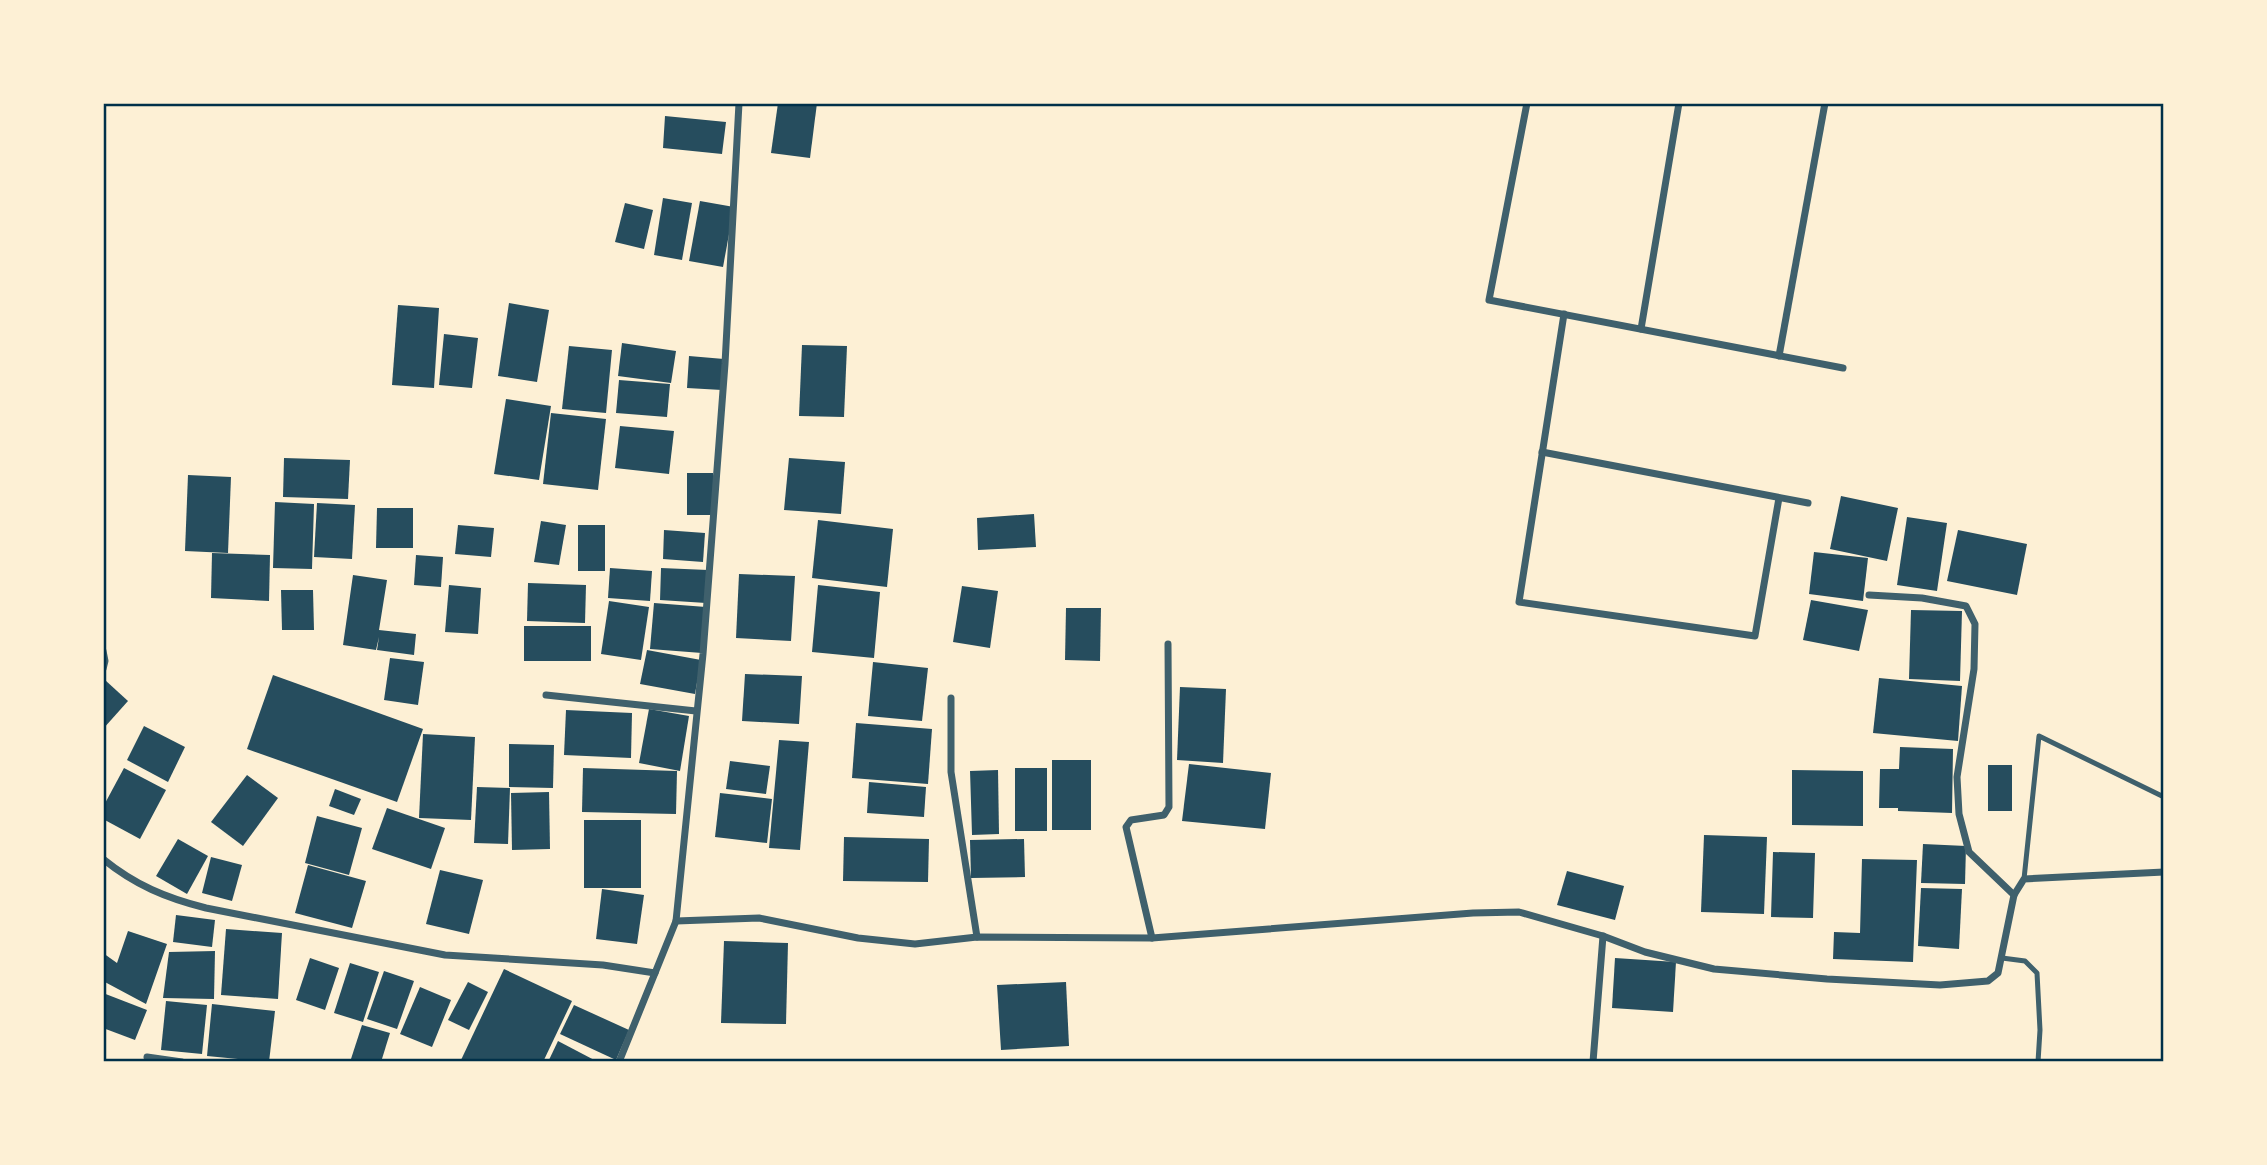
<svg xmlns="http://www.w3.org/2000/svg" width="2267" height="1165" font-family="'Archivo Narrow',sans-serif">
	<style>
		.building { fill: #264d5e }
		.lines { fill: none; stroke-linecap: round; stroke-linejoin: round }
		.service { stroke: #3f606c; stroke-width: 5 }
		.minor { stroke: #3f606c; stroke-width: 7 }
		.neatline { fill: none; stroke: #003049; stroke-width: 2.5 }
	</style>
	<rect width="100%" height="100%" fill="#fdf0d5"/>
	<!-- building -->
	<g class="building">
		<polygon points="778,103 817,103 810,158 771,153"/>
		<polygon points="665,116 726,122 722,154 663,148"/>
		<polygon points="663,198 692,203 682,260 654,255"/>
		<polygon points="700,201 734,207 723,267 689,261"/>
		<polygon points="625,203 653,210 644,249 615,242"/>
		<polygon points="509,303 549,310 537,382 498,376"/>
		<polygon points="398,305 439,308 434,388 392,385"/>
		<polygon points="444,334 478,338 472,388 439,385"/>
		<polygon points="622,343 676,351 671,383 618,376"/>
		<polygon points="802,345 847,346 844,417 799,416"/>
		<polygon points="569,346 612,350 606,413 562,409"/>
		<polygon points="689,356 724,359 722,390 687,388"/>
		<polygon points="619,380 670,384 667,417 616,413"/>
		<polygon points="506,399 551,406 539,480 494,474"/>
		<polygon points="551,413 606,419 598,490 543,484"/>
		<polygon points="620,426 674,431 669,474 615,468"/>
		<polygon points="284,458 350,460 348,499 283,497"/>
		<polygon points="789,458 845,462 841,514 784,510"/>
		<rect x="687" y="473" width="26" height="42"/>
		<polygon points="188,475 231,477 228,553 185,551"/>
		<polygon points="1841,496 1898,508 1887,561 1830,549"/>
		<polygon points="275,502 314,504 312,569 273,568"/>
		<polygon points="317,503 355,505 352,559 314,557"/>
		<polygon points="377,508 413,508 413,548 376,548"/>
		<polygon points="1034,514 1036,547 978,550 977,518"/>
		<polygon points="1907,517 1947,523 1937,591 1897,585"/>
		<polygon points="818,520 893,529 887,587 812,578"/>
		<polygon points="541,521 566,525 559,565 534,562"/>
		<polygon points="458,525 494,528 491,557 455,554"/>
		<rect x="578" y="525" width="27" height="46"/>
		<polygon points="664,530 705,533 703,562 663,559"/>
		<polygon points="1958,530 2027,544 2017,595 1947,581"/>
		<polygon points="1814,552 1868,558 1863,601 1809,594"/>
		<polygon points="212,553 270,555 269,601 211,598"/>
		<polygon points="416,555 443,557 441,587 414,585"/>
		<polygon points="610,568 652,571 650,601 608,598"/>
		<polygon points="661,568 708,570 706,603 660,600"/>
		<polygon points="739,574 795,576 791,641 736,638"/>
		<polygon points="353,575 387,580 379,630 416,634 414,655 377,650 379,637 376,650 343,645"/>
		<polygon points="528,583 586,585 585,623 527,621"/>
		<polygon points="449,585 481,588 478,634 445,632"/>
		<polygon points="818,585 880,592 874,658 812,652"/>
		<polygon points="962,586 998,591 990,648 953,642"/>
		<polygon points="281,590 313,590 314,630 282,630"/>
		<polygon points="1811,600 1868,610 1859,651 1803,640"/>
		<polygon points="609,601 649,607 641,660 601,654"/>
		<polygon points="654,603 706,607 702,653 650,649"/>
		<polygon points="1066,608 1101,608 1100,661 1065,660"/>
		<polygon points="1911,610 1962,611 1960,681 1909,679"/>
		<rect x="524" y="626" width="67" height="35"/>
		<polygon points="647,650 701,660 695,694 640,684"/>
		<polygon points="390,658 424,662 418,705 384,700"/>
		<polygon points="873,662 928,668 922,721 868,716"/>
		<polygon points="745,674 802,676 799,724 742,721"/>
		<polygon points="273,675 423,729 397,802 247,749"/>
		<polygon points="1879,678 1962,686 1958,741 1873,733"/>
		<polygon points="105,680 128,701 103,729 103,682"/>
		<polygon points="1180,687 1226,689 1223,763 1177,760"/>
		<polygon points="649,709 689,716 680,771 639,763"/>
		<polygon points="566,710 632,713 631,758 564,755"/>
		<polygon points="856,723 932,729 928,784 852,778"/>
		<polygon points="144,726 185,747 168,782 127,760"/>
		<polygon points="423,734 475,737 471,820 419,818"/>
		<polygon points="779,740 809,742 800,850 769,848"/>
		<polygon points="509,744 554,745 553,788 509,787"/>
		<polygon points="1900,747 1953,749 1952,813 1898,811 1898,808 1879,808 1880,769 1899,769"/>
		<rect x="1052" y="760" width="39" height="70"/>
		<polygon points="730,761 770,766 766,794 726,789"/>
		<polygon points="1189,764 1271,773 1265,829 1182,821"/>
		<rect x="1988" y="765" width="24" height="46"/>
		<polygon points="124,768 166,790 140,839 103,819 103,807"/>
		<polygon points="583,768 677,771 676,814 582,812"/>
		<rect x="1015" y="768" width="32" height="63"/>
		<polygon points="998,770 999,834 972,835 970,771"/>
		<polygon points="1792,770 1863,771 1863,826 1792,825"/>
		<polygon points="247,775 278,798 243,846 211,822"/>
		<polygon points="869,782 926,787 924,817 867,813"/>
		<polygon points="477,787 510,788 508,844 474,843"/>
		<polygon points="335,789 361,799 354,815 329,806"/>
		<polygon points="549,792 550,849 512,850 511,793"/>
		<polygon points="720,793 772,799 767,843 715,837"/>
		<polygon points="387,808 445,828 431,869 372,849"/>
		<polygon points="317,816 362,828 349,875 305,863"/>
		<rect x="584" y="820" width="57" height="68"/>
		<polygon points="1704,835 1767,837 1764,914 1701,912"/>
		<polygon points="844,837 929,839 928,882 843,881"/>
		<polygon points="178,839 208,856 187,894 156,876"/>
		<polygon points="1024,839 1025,877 971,878 970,840"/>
		<polygon points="1923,844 1966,846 1965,884 1921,883"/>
		<polygon points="1773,852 1815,853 1813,918 1771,917"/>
		<polygon points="211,857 242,865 232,901 202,893"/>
		<polygon points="1862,859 1917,860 1913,962 1833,959 1834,932 1860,933"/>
		<polygon points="308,865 366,881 352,928 295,913"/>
		<polygon points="440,870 483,880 469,934 426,924"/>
		<polygon points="1567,871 1624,886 1615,920 1557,905"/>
		<polygon points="1921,888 1962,889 1959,949 1918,946"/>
		<polygon points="602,889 644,895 637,944 596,939"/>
		<polygon points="176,915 215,920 212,947 173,942"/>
		<polygon points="226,929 282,933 278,999 221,995"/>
		<polygon points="128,931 167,944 146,1004 103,981 103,953 117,963"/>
		<polygon points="724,941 788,943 786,1024 721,1023"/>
		<polygon points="215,951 214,999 163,998 169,952"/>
		<polygon points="310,958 339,968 325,1010 296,1000"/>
		<polygon points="1615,958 1676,962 1673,1012 1612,1008"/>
		<polygon points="350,963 379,972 363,1022 334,1013"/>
		<polygon points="504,969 572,1001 543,1062 463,1062 461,1060"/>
		<polygon points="384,971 414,981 397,1029 367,1019"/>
		<polygon points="468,982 488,992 469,1030 448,1020"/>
		<polygon points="1066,982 1069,1046 1001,1050 997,985"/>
		<polygon points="420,987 451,1000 432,1047 400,1034"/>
		<polygon points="103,993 147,1010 135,1040 103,1028"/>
		<polygon points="166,1001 207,1005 202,1054 161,1050"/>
		<polygon points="212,1004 275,1011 269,1062 207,1056"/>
		<polygon points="574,1005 629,1030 616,1060 560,1034"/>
		<polygon points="362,1025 390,1033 381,1062 350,1062"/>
		<polygon points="558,1041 598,1062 548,1062"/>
	</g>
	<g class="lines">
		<!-- service -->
		<g class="service">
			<polyline points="2024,879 2039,736 2164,797"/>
			<polyline points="2002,958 2025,961 2037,973 2040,1030 2038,1062"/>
		</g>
		<!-- minor -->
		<g class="minor">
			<polyline points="1527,103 1489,300 1843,368"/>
			<polyline points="1564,314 1519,602 1755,636 1779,498"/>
			<polyline points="1641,329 1679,103"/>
			<polyline points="1779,356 1825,103"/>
			<polyline points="1542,452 1808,503"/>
			<polyline points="1869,595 1922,598 1966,606 1975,624 1974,669 1957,777 1959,814 1969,852 2014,895"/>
			<polyline points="103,651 105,661 103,669"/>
			<polyline points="546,695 696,711"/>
			<polyline points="951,698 951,772 977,937"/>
			<path d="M 103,859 C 135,885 166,898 206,908 L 445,955 L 603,965 L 655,973 L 676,921 L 703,654 L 725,364 L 739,103"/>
			<polyline points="676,921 759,918 858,938 915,944 977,937 1152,938 1473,913 1519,912 1603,936 1645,952 1714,969 1827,979 1940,985 1988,981 1998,973 2014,895 2024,879 2164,872"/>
			<polyline points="1152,938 1126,827 1131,820 1164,815 1169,807 1168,644"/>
			<polyline points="147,1057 182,1062"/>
			<polyline points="619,1062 655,973"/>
			<polyline points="1593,1062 1603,936"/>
		</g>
	</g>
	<!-- border -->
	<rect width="2267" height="1165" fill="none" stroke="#fdf0d5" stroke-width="210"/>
	<rect x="105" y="105" width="2057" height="955" class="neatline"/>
</svg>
